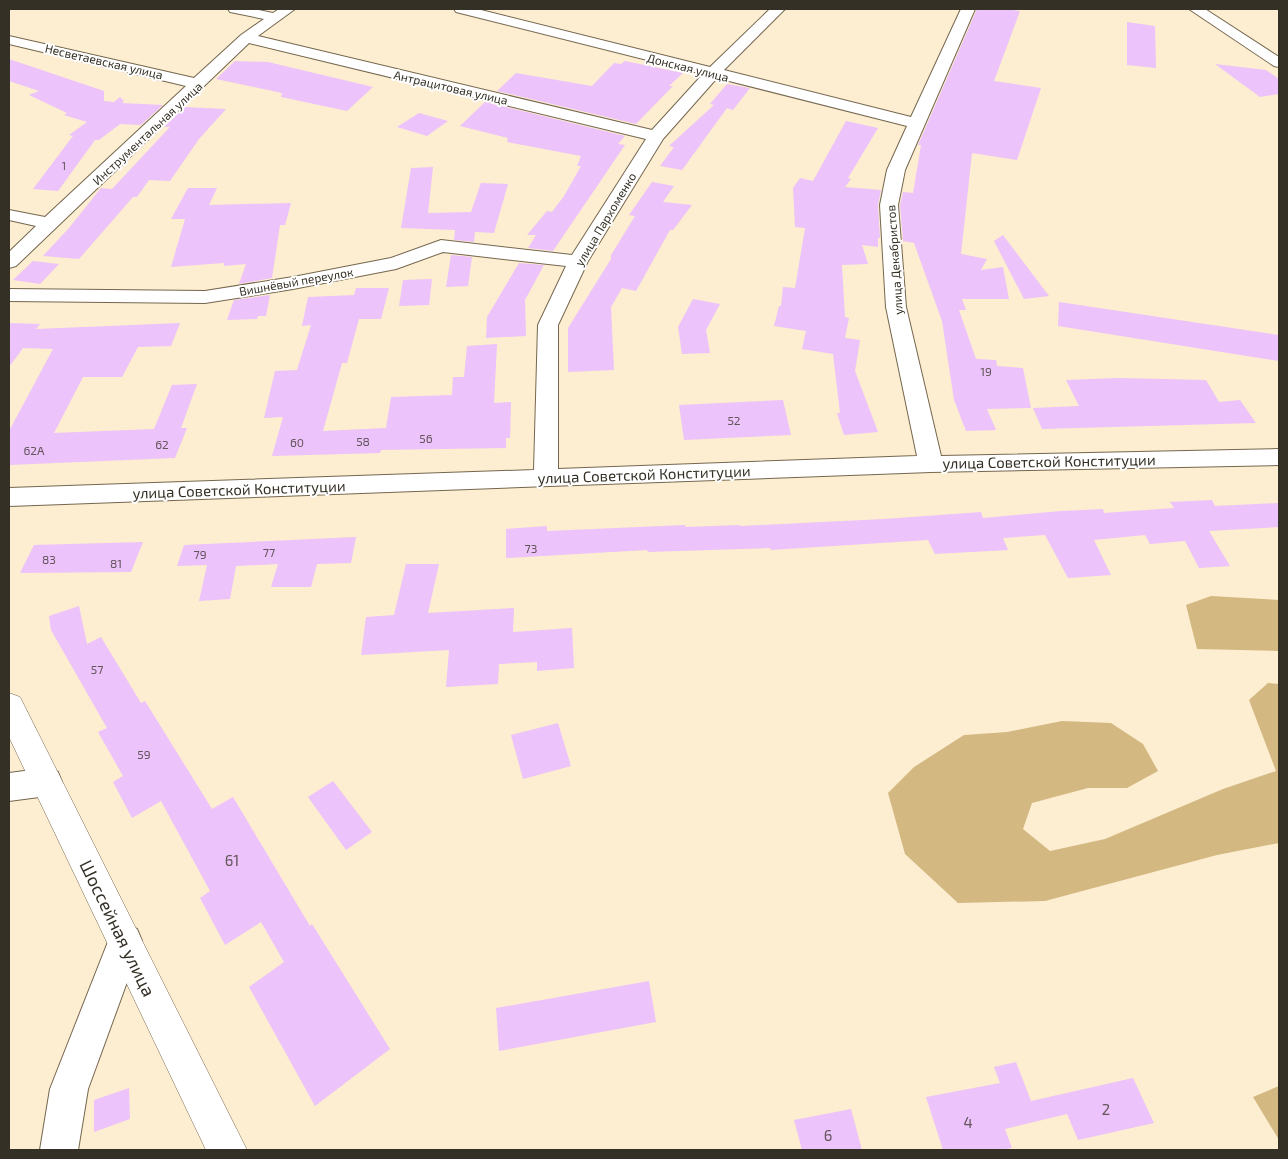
<svg xmlns="http://www.w3.org/2000/svg" width="1288" height="1159" font-family="'Exo 2',sans-serif">
	<style>
		.green { fill: #d4b882 }
		.building { fill: #ecc3fa }
		.lines { fill: none; stroke-linecap: round; stroke-linejoin: round }
		.minor-casing { stroke: #75674f; stroke-width: 2 }
		.tertiary-casing { stroke: #75674f; stroke-width: 1 }
		.minor { fill: #fff; fill-rule: evenodd }
		.tertiary { fill: #fff; fill-rule: evenodd }
		.labels { text-anchor: middle; dominant-baseline: central; stroke-width: 4; stroke-linejoin: round; paint-order: stroke }
		.far-number-label { font-size: 11px; fill: #63555a }
		.far-street-label { font-size: 12px; fill: #353025; stroke: #fff }
		.number-label { font-size: 12px; fill: #63555a }
		.street-label { font-size: 15px; fill: #353025; stroke: #fff }
		.near-number-label { font-size: 15px; fill: #63555a }
		.near-street-label { font-size: 18px; fill: #353025; stroke: #fff }
	</style>
	<rect width="100%" height="100%" fill="#fdedd1"/>
	<!-- green -->
	<g class="green">
		<polygon points="1211,596 1279,600 1279,651 1197,649 1186,605"/>
		<polygon points="1268,683 1279,684 1279,843 1217,855 1045,901 958,903 905,854 888,793 914,767 964,735 1007,732 1062,721 1111,723 1143,744 1158,771 1127,788 1088,788 1032,803 1023,829 1050,851 1105,839 1223,789 1276,771 1249,700"/>
		<polygon points="1279,1086 1279,1140 1253,1097"/>
	</g>
	<!-- building -->
	<g class="building">
		<polygon points="977,9 1005,9 1020,11 994,81 1041,88 1017,160 972,153 961,254 987,259 981,270 1003,267 1009,299 962,299 966,310 959,310 976,359 996,360 997,366 1023,368 1031,408 987,409 996,430 966,431 954,400 942,321 914,243 903,241 900,205 903,192 913,193 921,145 918,145"/>
		<polygon points="1127,22 1155,26 1156,68 1127,65"/>
		<polygon points="9,59 104,91 104,101 114,102 120,97 124,101 122,103 163,105 141,125 120,124 99,140 95,140 58,191 33,189 73,136 69,135 87,122 64,115 67,113 29,95 39,91 9,81"/>
		<polygon points="235,61 268,62 373,87 347,111 333,108 281,97 282,93 216,79"/>
		<polygon points="625,61 683,73 669,86 673,86 636,124 497,91 516,73 592,86 614,63 621,64"/>
		<polygon points="1215,64 1266,70 1279,79 1279,94 1260,97"/>
		<polygon points="727,84 750,88 733,110 727,108 682,170 660,166 674,147 669,146 714,105 710,104"/>
		<polygon points="485,102 625,136 618,144 625,145 553,251 528,248 536,235 527,235 547,211 552,212 564,196 581,166 577,166 581,156 507,142 508,138 460,126"/>
		<polygon points="185,107 226,109 199,139 170,181 149,180 137,197 133,197 79,259 43,256 69,228 101,188 112,189 170,127 164,127"/>
		<polygon points="419,113 448,121 427,136 397,127"/>
		<polygon points="846,121 878,128 848,178 851,179 845,187 881,190 878,205 880,238 878,238 878,247 862,245 868,264 842,265 845,317 849,318 845,338 860,340 855,371 878,432 844,435 837,413 840,413 833,354 802,349 806,331 774,326 779,306 781,306 783,287 795,288 805,228 795,227 793,188 800,178 813,181"/>
		<polygon points="433,167 428,213 471,212 481,183 508,184 494,233 475,232 474,242 454,240 455,230 401,228 411,168"/>
		<polygon points="652,182 674,186 663,202 692,205 673,230 670,230 636,291 622,288 611,307 614,370 568,372 568,328 611,259 611,255 635,216 629,215"/>
		<polygon points="188,188 217,188 209,205 291,203 285,225 280,225 272,278 239,284 246,264 224,266 224,263 171,267 185,219 171,219"/>
		<polygon points="1003,235 1049,296 1024,299 994,241"/>
		<polygon points="451,255 472,257 468,286 446,287"/>
		<polygon points="33,261 59,264 40,284 13,280"/>
		<polygon points="519,263 544,265 525,300 526,336 486,338 487,317"/>
		<polygon points="432,279 429,305 399,306 403,280"/>
		<polygon points="356,288 389,288 381,319 359,319 347,363 342,363 323,431 386,428 391,397 452,395 453,377 464,377 467,346 497,344 494,403 511,402 510,438 506,438 506,448 381,450 380,453 272,456 283,417 264,418 275,371 297,370 311,325 302,326 308,297 354,295"/>
		<polygon points="270,295 266,316 258,316 257,319 227,320 234,300"/>
		<polygon points="693,299 720,304 706,330 710,353 682,354 678,327"/>
		<polygon points="1059,302 1279,335 1279,361 1058,326"/>
		<polygon points="9,323 40,324 36,329 180,323 171,346 138,347 122,377 83,377 54,433 154,429 172,385 197,384 181,428 187,428 175,458 9,465 9,431 53,349 23,348 9,367"/>
		<polygon points="1118,378 1206,380 1219,402 1240,400 1256,423 1042,429 1033,408 1079,406 1066,380"/>
		<polygon points="783,400 791,435 684,440 679,405"/>
		<polygon points="1212,500 1215,506 1279,503 1279,527 1209,531 1230,566 1199,568 1185,541 1150,544 1145,535 1094,540 1111,575 1068,578 1045,535 1003,538 1008,550 935,554 928,540 771,550 770,548 648,552 647,550 506,558 506,529 547,526 547,531 685,525 686,527 739,525 740,526 884,519 981,512 983,518 1061,511 1103,509 1104,513 1174,508 1170,502"/>
		<polygon points="356,537 351,563 317,564 311,587 271,587 278,564 236,566 230,599 199,601 207,565 177,566 184,545"/>
		<polygon points="143,542 131,572 20,573 34,545"/>
		<polygon points="406,564 439,564 428,613 514,608 513,632 572,628 574,668 537,671 537,662 499,664 498,684 446,687 449,650 361,655 366,617 394,615"/>
		<polygon points="79,606 87,644 101,637 141,703 145,701 212,809 233,797 310,926 312,924 390,1049 315,1106 249,987 284,962 261,922 225,945 200,898 210,891 161,801 132,818 113,782 123,776 98,732 107,728 51,630 49,616"/>
		<polygon points="558,723 571,766 523,779 511,735"/>
		<polygon points="333,781 372,832 346,850 308,797"/>
		<polygon points="649,981 656,1022 499,1051 496,1008"/>
		<polygon points="1016,1062 1031,1101 1133,1078 1154,1123 1078,1140 1067,1114 1005,1129 1012,1148 999,1150 943,1150 926,1097 1000,1083 994,1067"/>
		<polygon points="129,1088 130,1119 94,1132 94,1100"/>
		<polygon points="851,1109 862,1150 802,1150 794,1120"/>
	</g>
	<g class="lines">
		<!-- minor casing -->
		<g class="minor-casing">
			<g id="minor">
				<path d="M 228,9 L 254,9 L 273,13 L 279,9 L 295,9 L 258,36 L 652,130 L 703,74 L 456,12 L 454,9 L 477,9 L 710,67 L 770,9 L 785,9 L 724,70 L 911,117 L 961,9 L 975,9 L 905,170 L 898,205 L 906,307 L 941,456 L 1279,449 L 1279,465 L 931,472 L 9,506 L 9,488 L 534,470 L 538,325 L 566,266 L 443,252 L 396,269 L 293,289 L 205,303 L 9,301 L 9,289 L 205,291 L 293,277 L 391,258 L 441,240 L 572,255 L 646,139 L 249,43 L 16,266 L 9,268 L 9,252 L 36,226 L 9,220 L 9,210 L 45,217 L 186,86 L 9,44 L 9,36 L 194,78 L 241,35 L 264,19 L 230,12 ZM 717,78 L 907,126 L 887,170 L 880,205 L 886,307 L 917,456 L 558,469 L 558,325 L 588,261 L 663,139 Z"/>
				<polygon points="1189,9 1205,9 1279,57 1279,67 1274,66"/>
				<polygon points="47,768 58,772 62,782 58,792 47,796 9,801 9,773"/>
				<polygon points="125,924 137,929 142,941 88,1089 78,1150 40,1150 50,1089 113,929"/>
			</g>
		</g>
		<!-- tertiary casing -->
		<g class="tertiary-casing">
			<polygon id="tertiary" points="9,693 20,697 247,1150 206,1150 9,737"/>
		</g>
		<!-- minor -->
		<use href="#minor" class="minor"/>
		<!-- tertiary -->
		<use href="#tertiary" class="tertiary"/>
	</g>
	<g class="labels">
		<!-- far-number labels -->
		<g class="far-number-label">
			<text x="64" y="165">1</text>
		</g>
		<!-- far-street labels -->
		<g class="far-street-label">
			<text transform="translate(104 61) rotate(13)">Несветаевская улица</text>
			<text transform="translate(688 67) rotate(14)">Донская улица</text>
			<text transform="translate(451 87) rotate(13)">Антрацитовая улица</text>
			<text transform="translate(147 133) rotate(-43)">Инструментальная улица</text>
			<text transform="translate(605 219) rotate(-59)">улица Пархоменко</text>
			<text transform="translate(894 260) rotate(-94)">улица Декабристов</text>
			<text transform="translate(296 281) rotate(-10)">Вишнёвый переулок</text>
		</g>
		<!-- number labels -->
		<g class="number-label">
			<text x="986" y="371">19</text>
			<text x="734" y="420">52</text>
			<text x="426" y="438">56</text>
			<text x="363" y="441">58</text>
			<text x="297" y="442">60</text>
			<text x="162" y="444">62</text>
			<text x="34" y="450">62А</text>
			<text x="531" y="548">73</text>
			<text x="269" y="552">77</text>
			<text x="200" y="554">79</text>
			<text x="49" y="559">83</text>
			<text x="116" y="563">81</text>
			<text x="97" y="669">57</text>
			<text x="144" y="754">59</text>
		</g>
		<!-- street labels -->
		<g class="street-label">
			<text transform="translate(1049 461) rotate(-1)">улица Советской Конституции</text>
			<text transform="translate(644 474) rotate(-2)">улица Советской Конституции</text>
			<text transform="translate(239 489) rotate(-2)">улица Советской Конституции</text>
		</g>
		<!-- near-number labels -->
		<g class="near-number-label">
			<text x="232" y="860">61</text>
			<text x="1106" y="1109">2</text>
			<text x="968" y="1122">4</text>
			<text x="828" y="1135">6</text>
		</g>
		<!-- near-street labels -->
		<g class="near-street-label">
			<text transform="translate(118 928) rotate(64)">Шоссейная улица</text>
		</g>
	</g>
	<!-- border -->
	<rect width="1288" height="1159" fill="none" stroke="#353025" stroke-width="20"/>
</svg>
